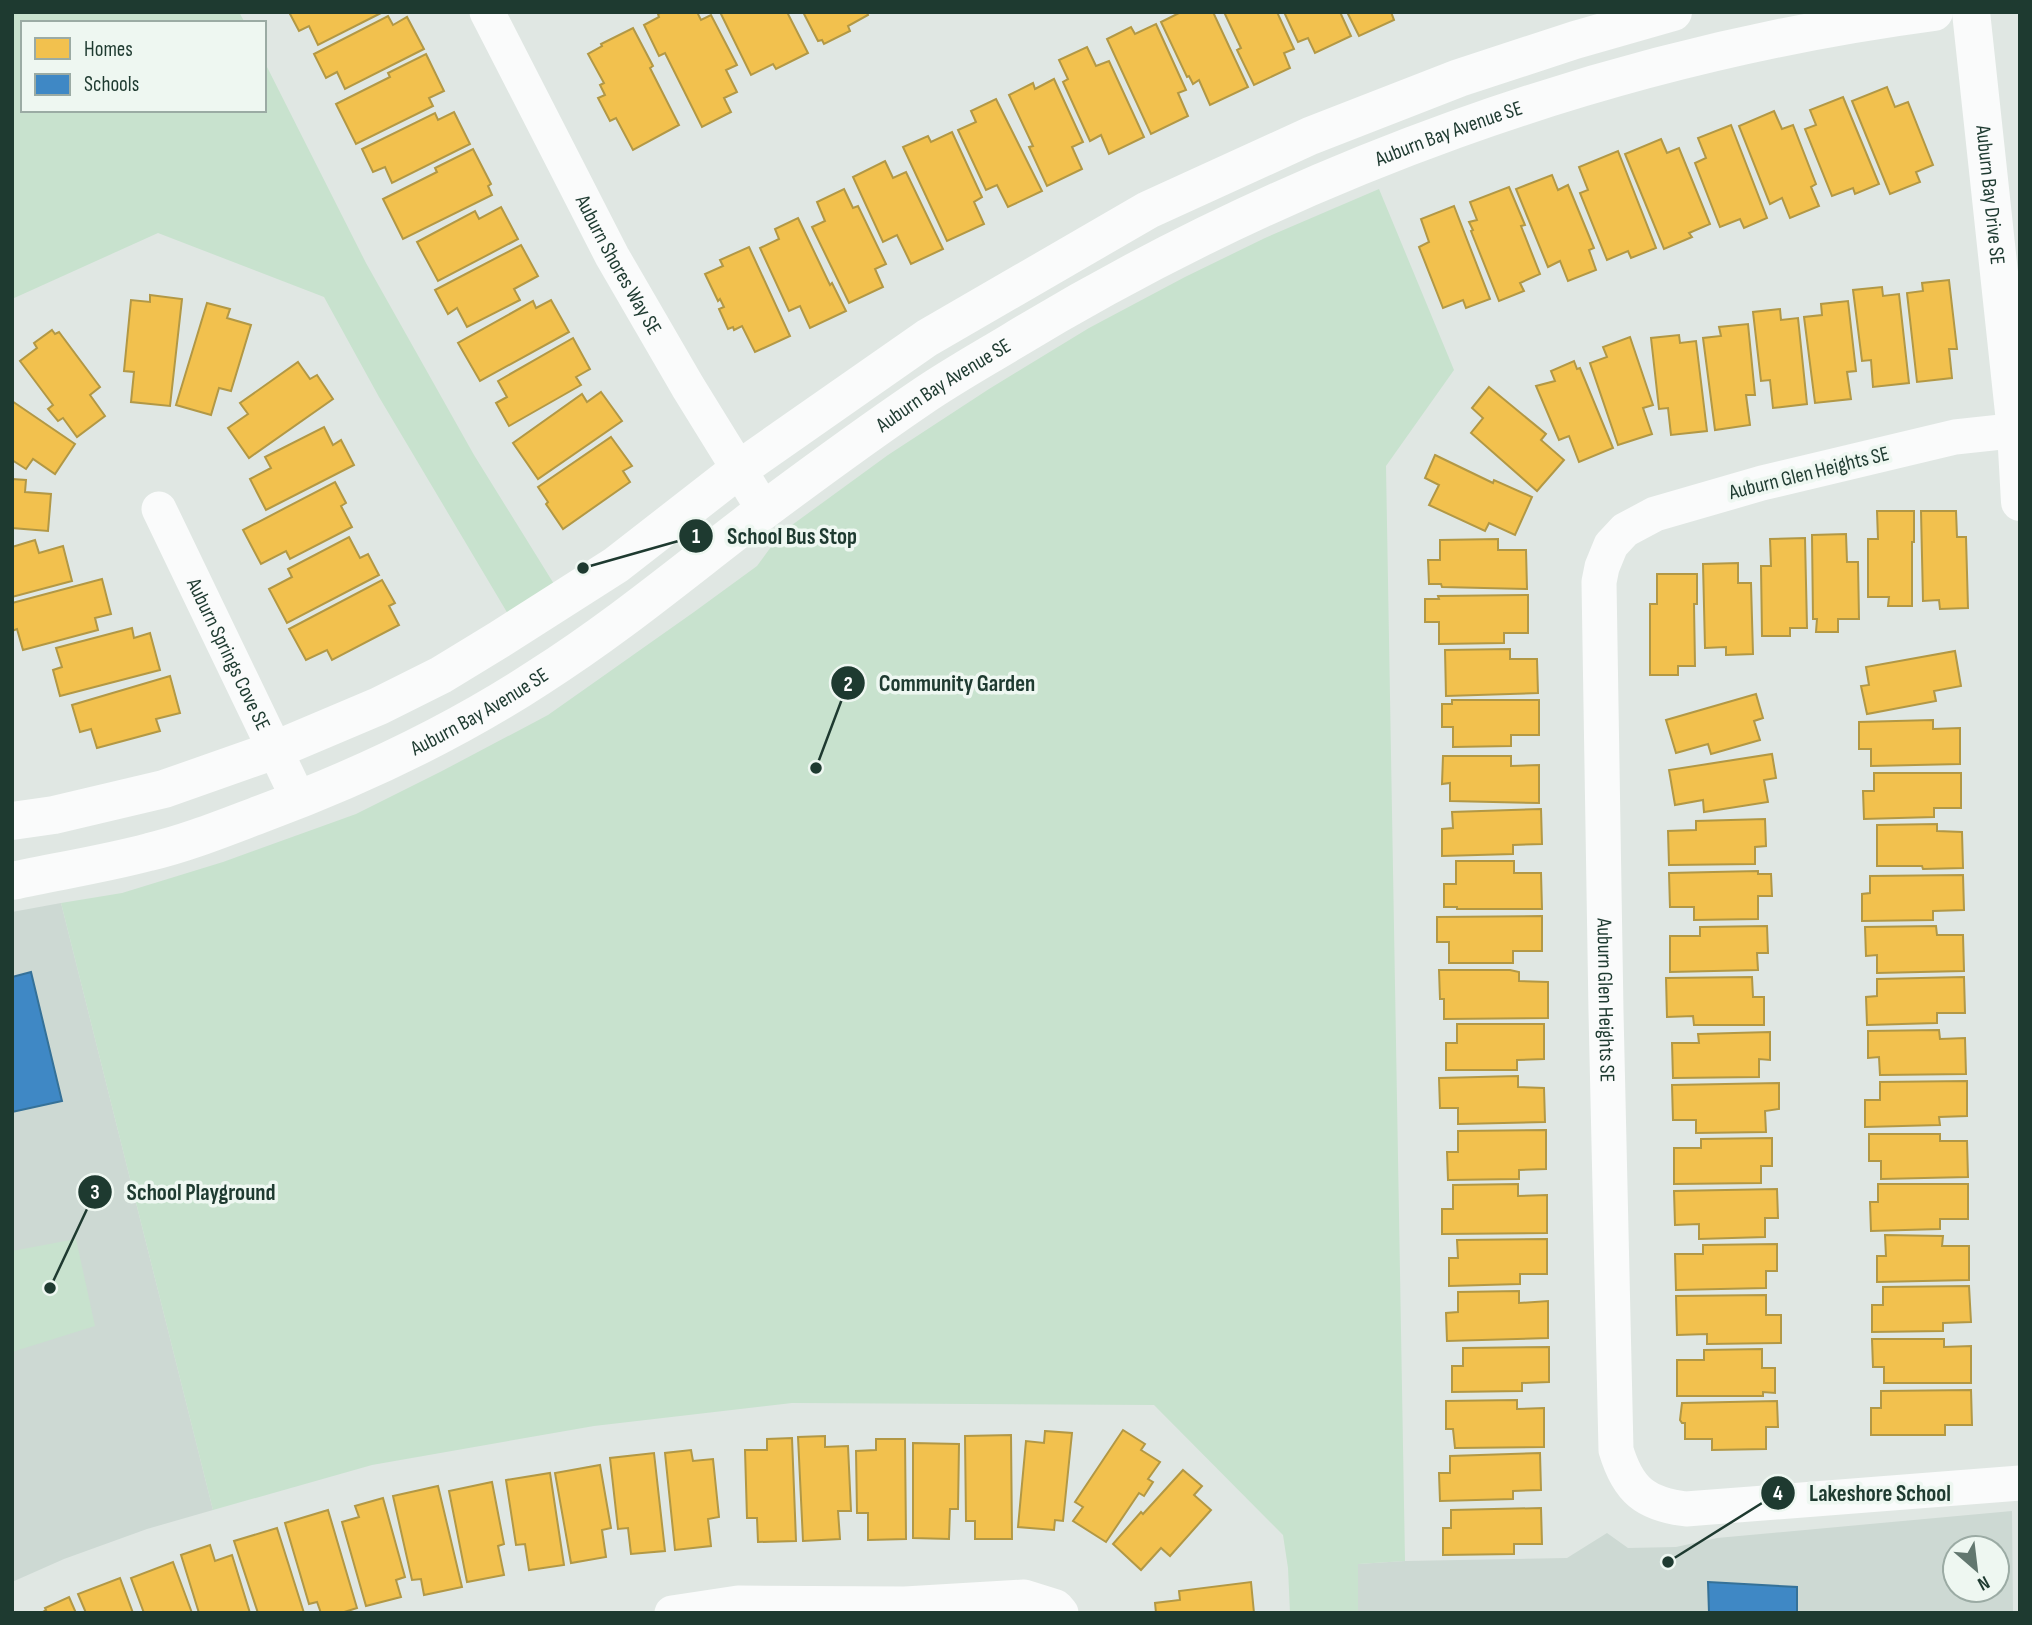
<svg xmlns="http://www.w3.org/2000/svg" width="2032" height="1625" font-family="'Sofia Sans Condensed',sans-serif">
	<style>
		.built { fill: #cdd9d3; fill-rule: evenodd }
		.green { fill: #c8e2ce }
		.homes { fill: #f2c14e; stroke: #b29845; stroke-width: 2 }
		.schools { fill: #3f88c5; stroke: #357198; stroke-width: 2 }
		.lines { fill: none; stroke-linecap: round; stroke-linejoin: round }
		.minor { stroke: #fafbfb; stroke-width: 35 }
		.tertiary { stroke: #fafbfb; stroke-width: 38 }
		.labels { text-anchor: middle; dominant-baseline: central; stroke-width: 7; stroke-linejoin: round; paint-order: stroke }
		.street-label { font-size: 21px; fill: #1e3a30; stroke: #eef7f1 }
		.leader { fill: none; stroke: #1e3a30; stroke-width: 2.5 }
		.callout-dot { fill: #1e3a30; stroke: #eef7f1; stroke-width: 2.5 }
		.mark-label { font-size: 21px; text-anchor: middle; font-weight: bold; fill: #fff }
		.callout-label { font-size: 23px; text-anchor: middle; font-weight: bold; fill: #1e3a30; stroke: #eef7f1; stroke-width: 7; stroke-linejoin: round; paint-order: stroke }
	</style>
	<rect width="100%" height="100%" fill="#e0e7e3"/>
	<!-- built -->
	<g class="built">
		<polygon points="61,903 213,1510 147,1529 64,1559 12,1582 12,912"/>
		<path d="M 2012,1511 L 2013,1613 L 1358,1613 L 1358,1564 L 1405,1561 L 1567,1558 L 1607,1533 L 1628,1548 L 1676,1547 L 1717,1538 ZM 1955,1548 L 1997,1548 L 1997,1590 L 1955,1590 Z"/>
	</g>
	<!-- green -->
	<g class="green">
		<polygon points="12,12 239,12 245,23 23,23 23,110 264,110 264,61 366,263 474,455 554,584 508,614 379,397 324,297 158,233 12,299"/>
		<polygon points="1379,189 1454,370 1386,466 1405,1561 1358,1564 1358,1613 1290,1613 1288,1568 1283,1535 1154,1405 792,1403 594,1426 372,1465 213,1510 61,903 122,893 223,862 356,814 442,771 548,715 694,612 757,566 781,533 888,455 989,389 1089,328 1185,277 1265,238"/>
		<polygon points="76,1239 95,1326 12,1352 12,1251"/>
	</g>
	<!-- homes -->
	<g class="homes">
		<polygon points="289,12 383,12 318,45 309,26 299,31"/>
		<polygon points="662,12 697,12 701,20 711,15 737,65 726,70 737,92 724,98 731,112 702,127 665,53 659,56 644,25 659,17 658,14"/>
		<polygon points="720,12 787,12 808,53 776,69 773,64 751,75"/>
		<polygon points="803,12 867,12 868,15 848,26 850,31 824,44 822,40 818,41"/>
		<polygon points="1181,12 1213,12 1248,87 1210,105 1199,80 1193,84 1189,76 1187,77 1161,22"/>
		<polygon points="1224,12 1277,12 1294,49 1284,53 1290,68 1254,85 1237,50 1241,48"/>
		<polygon points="1284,12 1340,12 1351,36 1315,53 1308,38 1298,42"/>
		<polygon points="1347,12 1391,12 1394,20 1359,36"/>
		<polygon points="388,16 393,25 407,17 424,49 345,89 337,72 326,78 314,54"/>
		<polygon points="1156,24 1186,90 1178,93 1188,116 1151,134 1107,39 1131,27 1135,34"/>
		<polygon points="633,28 653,66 650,68 679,125 633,150 616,118 610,121 598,98 605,95 600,85 604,83 588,54 602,46 601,44"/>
		<polygon points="1087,47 1096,66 1109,61 1144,137 1109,154 1101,135 1090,141 1063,82 1068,79 1059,60"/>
		<polygon points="426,54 444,91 429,98 433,106 356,144 336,104 390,77 388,73"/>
		<polygon points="1054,79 1083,142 1072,147 1082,169 1047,186 1029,147 1033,146 1009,95 1033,83 1035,89"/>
		<polygon points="1887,87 1895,107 1908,102 1933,165 1916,172 1920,182 1890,194 1852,101"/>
		<polygon points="1843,97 1879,184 1855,194 1853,188 1832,196 1805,129 1816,125 1810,110"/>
		<polygon points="996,99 1042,191 1008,207 997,185 986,190 958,130 976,122 971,111"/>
		<polygon points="1774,111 1782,129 1793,125 1816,184 1811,187 1819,206 1790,218 1782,198 1770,204 1739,126"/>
		<polygon points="454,112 470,144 392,183 385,167 373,172 362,149 435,113 438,120"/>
		<polygon points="1731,125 1767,218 1744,228 1740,219 1720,227 1695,163 1706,158 1698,138"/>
		<polygon points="952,132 982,197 974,202 984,224 947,241 903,147 928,136 931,142"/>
		<polygon points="1661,139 1667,153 1679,148 1710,224 1689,233 1692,237 1664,249 1625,154"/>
		<polygon points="473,149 491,184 488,186 492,195 403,239 383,199 437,172 435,168"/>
		<polygon points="1618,151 1656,248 1631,258 1628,251 1607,260 1580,193 1588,190 1579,167"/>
		<polygon points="885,161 893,178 906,172 943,249 911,264 897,235 883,242 853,177"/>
		<polygon points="1552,175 1558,190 1568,185 1594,248 1589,250 1596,270 1568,281 1560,261 1548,267 1516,189"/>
		<polygon points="1509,187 1525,225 1521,226 1540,274 1520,283 1524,291 1499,301 1471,231 1473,230 1469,222 1477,220 1470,202"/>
		<polygon points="844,189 853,208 858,206 886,264 875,269 883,287 849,303 812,227 825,221 817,202"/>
		<polygon points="1454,206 1490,299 1466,308 1463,300 1443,308 1419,247 1429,242 1421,219"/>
		<polygon points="501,207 518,239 438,281 417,242 475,211 479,219"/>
		<polygon points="798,218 830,285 832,283 846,311 810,328 800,306 789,311 760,248 779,239 775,229"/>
		<polygon points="521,245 538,276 514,289 520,300 467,327 457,308 448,314 435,290"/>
		<polygon points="749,247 790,336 755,352 742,326 734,330 733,327 728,329 719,309 724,307 720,299 718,301 705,274 723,266 720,260"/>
		<polygon points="1949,280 1957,349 1949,349 1952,378 1917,382 1907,293 1923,291 1922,283"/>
		<polygon points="1882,287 1883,296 1899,294 1909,383 1873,387 1871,360 1862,361 1853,290"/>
		<polygon points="150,295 182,299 170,406 131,402 134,372 124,371 131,300 150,302"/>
		<polygon points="551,300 569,332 480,381 458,343 533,301 536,308"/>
		<polygon points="1848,301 1856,371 1847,372 1851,399 1815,403 1804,317 1822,315 1821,304"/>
		<polygon points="207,303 230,309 227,318 251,325 231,391 219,388 211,415 176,405"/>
		<polygon points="1780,309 1781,320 1798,318 1807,404 1773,408 1770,380 1761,381 1753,312"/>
		<polygon points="1748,324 1755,395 1746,395 1750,425 1715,430 1703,338 1721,336 1719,327"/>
		<polygon points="52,330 55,334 59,332 100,387 90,395 105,416 77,437 63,418 58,421 48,409 53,405 20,361 37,348 34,343"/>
		<polygon points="1679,335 1680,343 1696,341 1707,431 1671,435 1668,408 1659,409 1651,338"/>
		<polygon points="1630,337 1653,405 1643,408 1652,434 1618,445 1590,363 1607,357 1603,347"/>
		<polygon points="573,338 590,369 576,377 581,385 509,426 496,403 507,397 498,381"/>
		<polygon points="1574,361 1577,369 1580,368 1613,448 1579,462 1569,436 1559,440 1536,386 1555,381 1551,371"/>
		<polygon points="298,362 310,379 317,375 333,399 249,458 228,428 248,414 240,403"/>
		<polygon points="1489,387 1546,434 1541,440 1564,460 1537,491 1471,433 1483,418 1472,408"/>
		<polygon points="601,392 622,421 538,479 513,443 582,394 587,402"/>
		<polygon points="12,401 75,444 55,474 33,459 26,469 12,460"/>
		<polygon points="324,427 333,445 341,440 354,465 266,510 250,479 271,468 265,457"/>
		<polygon points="611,437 632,466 623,471 630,482 563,529 546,504 548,502 538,487"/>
		<polygon points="1435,455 1493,483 1494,480 1532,497 1515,535 1489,523 1485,531 1429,505 1439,485 1425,478"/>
		<polygon points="12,479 26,480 25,492 51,494 48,531 12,528"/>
		<polygon points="335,482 346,503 341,506 352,527 290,559 286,551 261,564 243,530"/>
		<polygon points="1877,511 1914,511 1914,542 1912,542 1912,606 1888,606 1889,597 1868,597 1868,539 1878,539"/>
		<polygon points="1921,511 1956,511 1957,537 1966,537 1968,608 1940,609 1939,600 1923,601"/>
		<polygon points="1846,534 1847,562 1858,562 1859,619 1838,619 1838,632 1816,632 1817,619 1813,619 1812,535"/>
		<polygon points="349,537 360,558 368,554 379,575 287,623 269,589 292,577 288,569"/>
		<polygon points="1805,538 1807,628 1790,628 1790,636 1762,636 1761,566 1771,566 1770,539"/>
		<polygon points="1498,539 1498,550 1526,550 1527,589 1442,587 1441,584 1429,584 1428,560 1440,560 1440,540"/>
		<polygon points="35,540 39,553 63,546 72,581 12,597 12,547"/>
		<polygon points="1738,563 1738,583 1751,583 1753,654 1726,655 1726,647 1705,648 1703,564"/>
		<polygon points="1657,574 1697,574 1697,604 1694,604 1695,666 1678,666 1678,675 1650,675 1650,604 1657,604"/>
		<polygon points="102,579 111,614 95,618 98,630 23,650 17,629 12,631 12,603"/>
		<polygon points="382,580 395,603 389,606 399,625 332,660 327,650 306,660 289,629"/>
		<polygon points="1528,595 1528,633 1504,633 1504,643 1439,644 1439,622 1425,622 1425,599 1439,599 1438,596"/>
		<polygon points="132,628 134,638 150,633 160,670 60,696 53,670 62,667 56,648"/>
		<polygon points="1510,649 1510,659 1537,659 1538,693 1446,696 1445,650"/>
		<polygon points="1955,651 1961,686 1934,691 1936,701 1867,714 1861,686 1869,685 1866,667"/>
		<polygon points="170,676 180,713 156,719 160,731 97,748 91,729 80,732 72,705"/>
		<polygon points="1756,694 1763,718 1754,721 1760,740 1711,754 1708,744 1676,753 1666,720"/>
		<polygon points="1452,700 1539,700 1539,735 1511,735 1511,746 1453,747 1453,727 1442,727 1442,704 1452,704"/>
		<polygon points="1933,720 1933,729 1960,728 1960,764 1871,766 1871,749 1859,749 1859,722"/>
		<polygon points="1772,754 1776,778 1764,780 1768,802 1704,812 1703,800 1675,805 1669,770"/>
		<polygon points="1443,756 1511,756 1511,766 1539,765 1539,803 1450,801 1450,783 1442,784"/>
		<polygon points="1874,773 1961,773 1961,808 1934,808 1934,817 1864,819 1863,791 1874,791"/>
		<polygon points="1541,809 1542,844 1513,845 1513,854 1442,856 1442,829 1453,828 1452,812"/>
		<polygon points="1765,819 1766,846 1755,847 1755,864 1669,865 1668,831 1696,830 1696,821"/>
		<polygon points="1937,824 1937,831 1962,832 1963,868 1923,869 1922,866 1877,866 1877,825"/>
		<polygon points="1456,861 1514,861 1514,873 1541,873 1542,909 1457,909 1457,907 1444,907 1444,884 1456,884"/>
		<polygon points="1758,871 1758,874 1771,874 1772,896 1758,896 1758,919 1694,920 1694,907 1670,907 1669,873"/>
		<polygon points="1963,875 1964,910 1933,911 1933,920 1862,921 1862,894 1870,893 1870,876"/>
		<polygon points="1542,916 1542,951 1513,951 1513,963 1449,963 1449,942 1437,942 1437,917"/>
		<polygon points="1767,926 1768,953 1757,953 1758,970 1670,972 1670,936 1700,936 1700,927"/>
		<polygon points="1936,926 1937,935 1963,935 1964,971 1877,973 1877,955 1866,956 1865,927"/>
		<polygon points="1439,970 1510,970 1519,972 1519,981 1548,982 1548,1018 1444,1019 1444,999 1440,999"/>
		<polygon points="1752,977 1753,997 1764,997 1764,1025 1694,1025 1693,1016 1667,1017 1666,978"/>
		<polygon points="1964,977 1965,1013 1937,1013 1937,1023 1867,1025 1866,997 1877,996 1877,979"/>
		<polygon points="1457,1024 1544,1024 1544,1059 1517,1060 1517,1070 1446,1070 1446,1043 1457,1043"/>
		<polygon points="1939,1030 1940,1039 1965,1038 1966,1074 1880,1075 1879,1057 1868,1058 1868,1031"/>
		<polygon points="1770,1032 1770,1060 1759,1059 1759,1077 1673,1078 1672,1043 1699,1043 1698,1034"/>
		<polygon points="1518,1076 1518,1087 1544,1088 1545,1122 1458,1124 1458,1108 1440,1108 1439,1078"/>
		<polygon points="1967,1081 1967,1116 1939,1117 1940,1125 1865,1127 1865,1100 1880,1100 1880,1082"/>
		<polygon points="1779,1083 1779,1109 1765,1111 1766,1132 1696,1133 1696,1120 1673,1120 1672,1085"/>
		<polygon points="1546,1130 1546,1169 1519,1170 1519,1179 1448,1180 1447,1152 1458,1152 1458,1131"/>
		<polygon points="1869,1134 1940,1134 1940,1141 1967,1141 1968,1177 1881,1179 1881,1161 1869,1161"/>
		<polygon points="1772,1138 1772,1166 1761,1166 1761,1183 1674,1184 1674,1148 1701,1148 1701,1139"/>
		<polygon points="1518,1184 1518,1196 1547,1195 1547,1233 1442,1234 1442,1209 1453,1209 1453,1185"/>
		<polygon points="1878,1184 1968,1184 1968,1219 1940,1219 1940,1229 1871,1231 1870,1202 1878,1202"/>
		<polygon points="1777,1189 1778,1218 1765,1218 1765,1237 1699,1239 1699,1224 1675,1225 1674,1191"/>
		<polygon points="1885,1235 1943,1236 1942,1246 1969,1246 1969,1280 1877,1282 1877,1256 1886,1256"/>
		<polygon points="1547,1239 1547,1274 1520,1274 1520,1284 1449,1286 1449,1258 1458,1258 1457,1240"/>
		<polygon points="1777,1244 1777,1271 1766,1271 1766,1288 1676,1290 1675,1254 1703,1254 1703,1245"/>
		<polygon points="1969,1286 1971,1322 1943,1323 1943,1331 1872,1332 1872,1305 1883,1305 1883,1287"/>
		<polygon points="1519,1291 1519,1303 1548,1301 1548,1338 1447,1341 1446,1313 1458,1312 1458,1292"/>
		<polygon points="1766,1295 1766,1315 1781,1315 1781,1343 1707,1344 1707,1334 1677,1335 1676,1296"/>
		<polygon points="1872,1339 1944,1339 1944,1347 1971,1346 1971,1383 1884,1383 1884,1367 1873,1367"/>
		<polygon points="1549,1347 1549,1382 1522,1383 1522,1391 1452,1392 1452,1366 1463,1366 1463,1348"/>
		<polygon points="1762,1349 1762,1368 1775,1368 1775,1393 1763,1392 1763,1396 1677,1396 1677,1360 1704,1360 1704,1350"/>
		<polygon points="1971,1390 1972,1425 1945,1425 1945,1435 1871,1435 1871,1408 1881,1408 1881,1391"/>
		<polygon points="1517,1400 1517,1409 1544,1408 1544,1447 1455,1448 1453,1429 1446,1429 1446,1401"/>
		<polygon points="1777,1401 1778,1427 1766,1427 1766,1449 1712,1450 1712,1439 1685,1439 1685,1423 1682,1423 1680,1420 1682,1403"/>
		<polygon points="1123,1430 1145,1444 1141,1450 1160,1462 1148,1479 1153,1482 1144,1496 1139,1493 1106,1542 1073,1521 1083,1507 1075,1502"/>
		<polygon points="1045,1431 1072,1433 1063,1521 1055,1520 1054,1530 1018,1527 1026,1441 1044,1443"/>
		<polygon points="1011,1435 1012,1539 975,1539 975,1521 966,1521 965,1436"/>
		<polygon points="825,1436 825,1447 848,1446 851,1511 838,1511 840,1539 803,1541 798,1437"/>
		<polygon points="792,1438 796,1541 758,1542 757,1518 747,1518 745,1450 767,1450 767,1439"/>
		<polygon points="876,1439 905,1439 906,1539 868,1540 868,1513 857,1513 856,1451 876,1450"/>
		<polygon points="913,1443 959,1444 958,1509 950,1509 949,1539 913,1538"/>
		<polygon points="691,1450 693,1461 713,1459 719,1517 708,1519 711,1546 675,1550 665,1453"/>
		<polygon points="654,1453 665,1551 631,1554 628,1528 618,1529 610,1458"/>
		<polygon points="1540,1453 1541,1490 1513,1491 1513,1499 1440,1501 1439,1473 1450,1473 1450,1456"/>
		<polygon points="600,1465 611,1528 602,1530 606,1557 571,1563 555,1473"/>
		<polygon points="1183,1470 1202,1486 1194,1495 1211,1510 1170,1556 1161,1548 1141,1570 1113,1544 1141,1512 1143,1514"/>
		<polygon points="550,1473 564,1565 529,1570 525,1544 516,1545 506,1480"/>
		<polygon points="492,1482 504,1544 498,1546 504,1575 467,1582 449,1491"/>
		<polygon points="438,1486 462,1587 424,1595 421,1579 412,1580 393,1496"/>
		<polygon points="383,1498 405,1577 396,1580 401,1597 366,1606 342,1522 359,1517 355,1506"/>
		<polygon points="1541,1508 1542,1544 1514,1544 1514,1554 1443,1555 1443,1528 1451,1528 1451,1510"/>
		<polygon points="328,1510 357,1608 341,1613 321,1613 317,1602 309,1604 285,1523"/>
		<polygon points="277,1528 304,1613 258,1613 234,1541"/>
		<polygon points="210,1545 215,1561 232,1555 250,1613 199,1613 181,1555"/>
		<polygon points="173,1562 192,1613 144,1613 131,1578"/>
		<polygon points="120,1578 133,1613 86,1613 78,1594"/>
		<polygon points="1251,1582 1254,1613 1156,1613 1155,1603 1180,1600 1179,1591"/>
		<polygon points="69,1597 76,1613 41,1613 46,1610 45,1608"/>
	</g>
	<!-- schools -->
	<g class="schools">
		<polygon points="31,972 62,1101 12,1112 12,977"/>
		<polygon points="1708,1582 1797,1587 1797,1613 1709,1613"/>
	</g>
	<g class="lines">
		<!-- minor -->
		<g class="minor">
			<path id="s1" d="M 487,12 L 612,256 L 688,387 L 764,510"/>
			<path id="s2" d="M 2020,430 L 1955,437 L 1762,483 L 1655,514 L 1625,530 L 1611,545 L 1602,567 L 1599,582 L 1606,1012 L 1616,1450 C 1628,1490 1645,1504 1686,1509 L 2020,1483"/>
			<path id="s3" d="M 159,509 L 299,800"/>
			<polyline points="672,1613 738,1603 905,1604 1024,1597 1056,1607 1061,1613"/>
		</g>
		<!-- tertiary -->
		<g class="tertiary">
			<path id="s4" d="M 1971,12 L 2016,431 L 2020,502"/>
			<polyline points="12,821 54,815 164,789 275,750 379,706 441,675 500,639 616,565 738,470 927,338 1148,210 1310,136 1459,78 1575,40 1673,12"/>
			<path id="s5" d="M 12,881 C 58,871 104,864 149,852 C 187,843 224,828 261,814 C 358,778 452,734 539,677 C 618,627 689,567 763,511 C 814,473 867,434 920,398 C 949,378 981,360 1011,342 C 1290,172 1610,55 1934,12"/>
		</g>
	</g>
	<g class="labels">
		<!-- street labels -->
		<g class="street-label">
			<text stroke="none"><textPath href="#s5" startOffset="1634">Auburn Bay Avenue SE</textPath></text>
			<text stroke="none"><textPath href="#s4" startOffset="184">Auburn Bay Drive SE</textPath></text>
			<text stroke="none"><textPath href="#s1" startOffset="285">Auburn Shores Way SE</textPath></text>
			<text stroke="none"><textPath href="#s5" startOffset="1068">Auburn Bay Avenue SE</textPath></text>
			<text transform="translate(1809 473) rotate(-14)">Auburn Glen Heights SE</text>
			<text stroke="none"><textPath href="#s3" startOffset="161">Auburn Springs Cove SE</textPath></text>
			<text stroke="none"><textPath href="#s5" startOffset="500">Auburn Bay Avenue SE</textPath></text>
			<text stroke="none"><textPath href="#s2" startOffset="887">Auburn Glen Heights SE</textPath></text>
		</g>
	</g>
	<!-- callouts -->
	<path class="leader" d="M583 568L696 536M816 768L848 683M50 1288L95 1192M1668 1562L1778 1493"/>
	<g class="callout-dot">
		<circle cx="583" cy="568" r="7"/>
		<circle cx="816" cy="768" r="7"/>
		<circle cx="50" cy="1288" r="7"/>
		<circle cx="1668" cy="1562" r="7"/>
		<circle cx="696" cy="536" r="18"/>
		<circle cx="848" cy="683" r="18"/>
		<circle cx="95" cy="1192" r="18"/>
		<circle cx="1778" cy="1493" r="18"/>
	</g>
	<g class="mark-label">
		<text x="696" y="543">1</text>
		<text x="848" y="691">2</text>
		<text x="95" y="1199">3</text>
		<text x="1778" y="1500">4</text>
	</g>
	<g class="callout-label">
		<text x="792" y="544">School Bus Stop</text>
		<text x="957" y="691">Community Garden</text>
		<text x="201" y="1200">School Playground</text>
		<text x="1880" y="1501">Lakeshore School</text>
	</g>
	<!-- border -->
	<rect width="2032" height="1625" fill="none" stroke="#1e3a30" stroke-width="28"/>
	<!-- legend -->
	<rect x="21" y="21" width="245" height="91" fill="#eef7f1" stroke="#9baba4" stroke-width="2"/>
	<rect x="35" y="38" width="35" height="21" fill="#f2c14e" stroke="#9baba4" stroke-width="2"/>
	<text x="84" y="56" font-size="21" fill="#1e3a30">Homes</text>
	<rect x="35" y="74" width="35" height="21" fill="#3f88c5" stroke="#9baba4" stroke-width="2"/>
	<text x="84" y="91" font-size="21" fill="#1e3a30">Schools</text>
	<!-- north arrow -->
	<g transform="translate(1976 1569) rotate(152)"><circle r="33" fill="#eef7f1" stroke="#9baba4" stroke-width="2"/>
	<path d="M0-5L12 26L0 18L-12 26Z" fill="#62776f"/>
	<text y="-10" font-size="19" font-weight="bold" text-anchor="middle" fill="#1e3a30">N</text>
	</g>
</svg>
